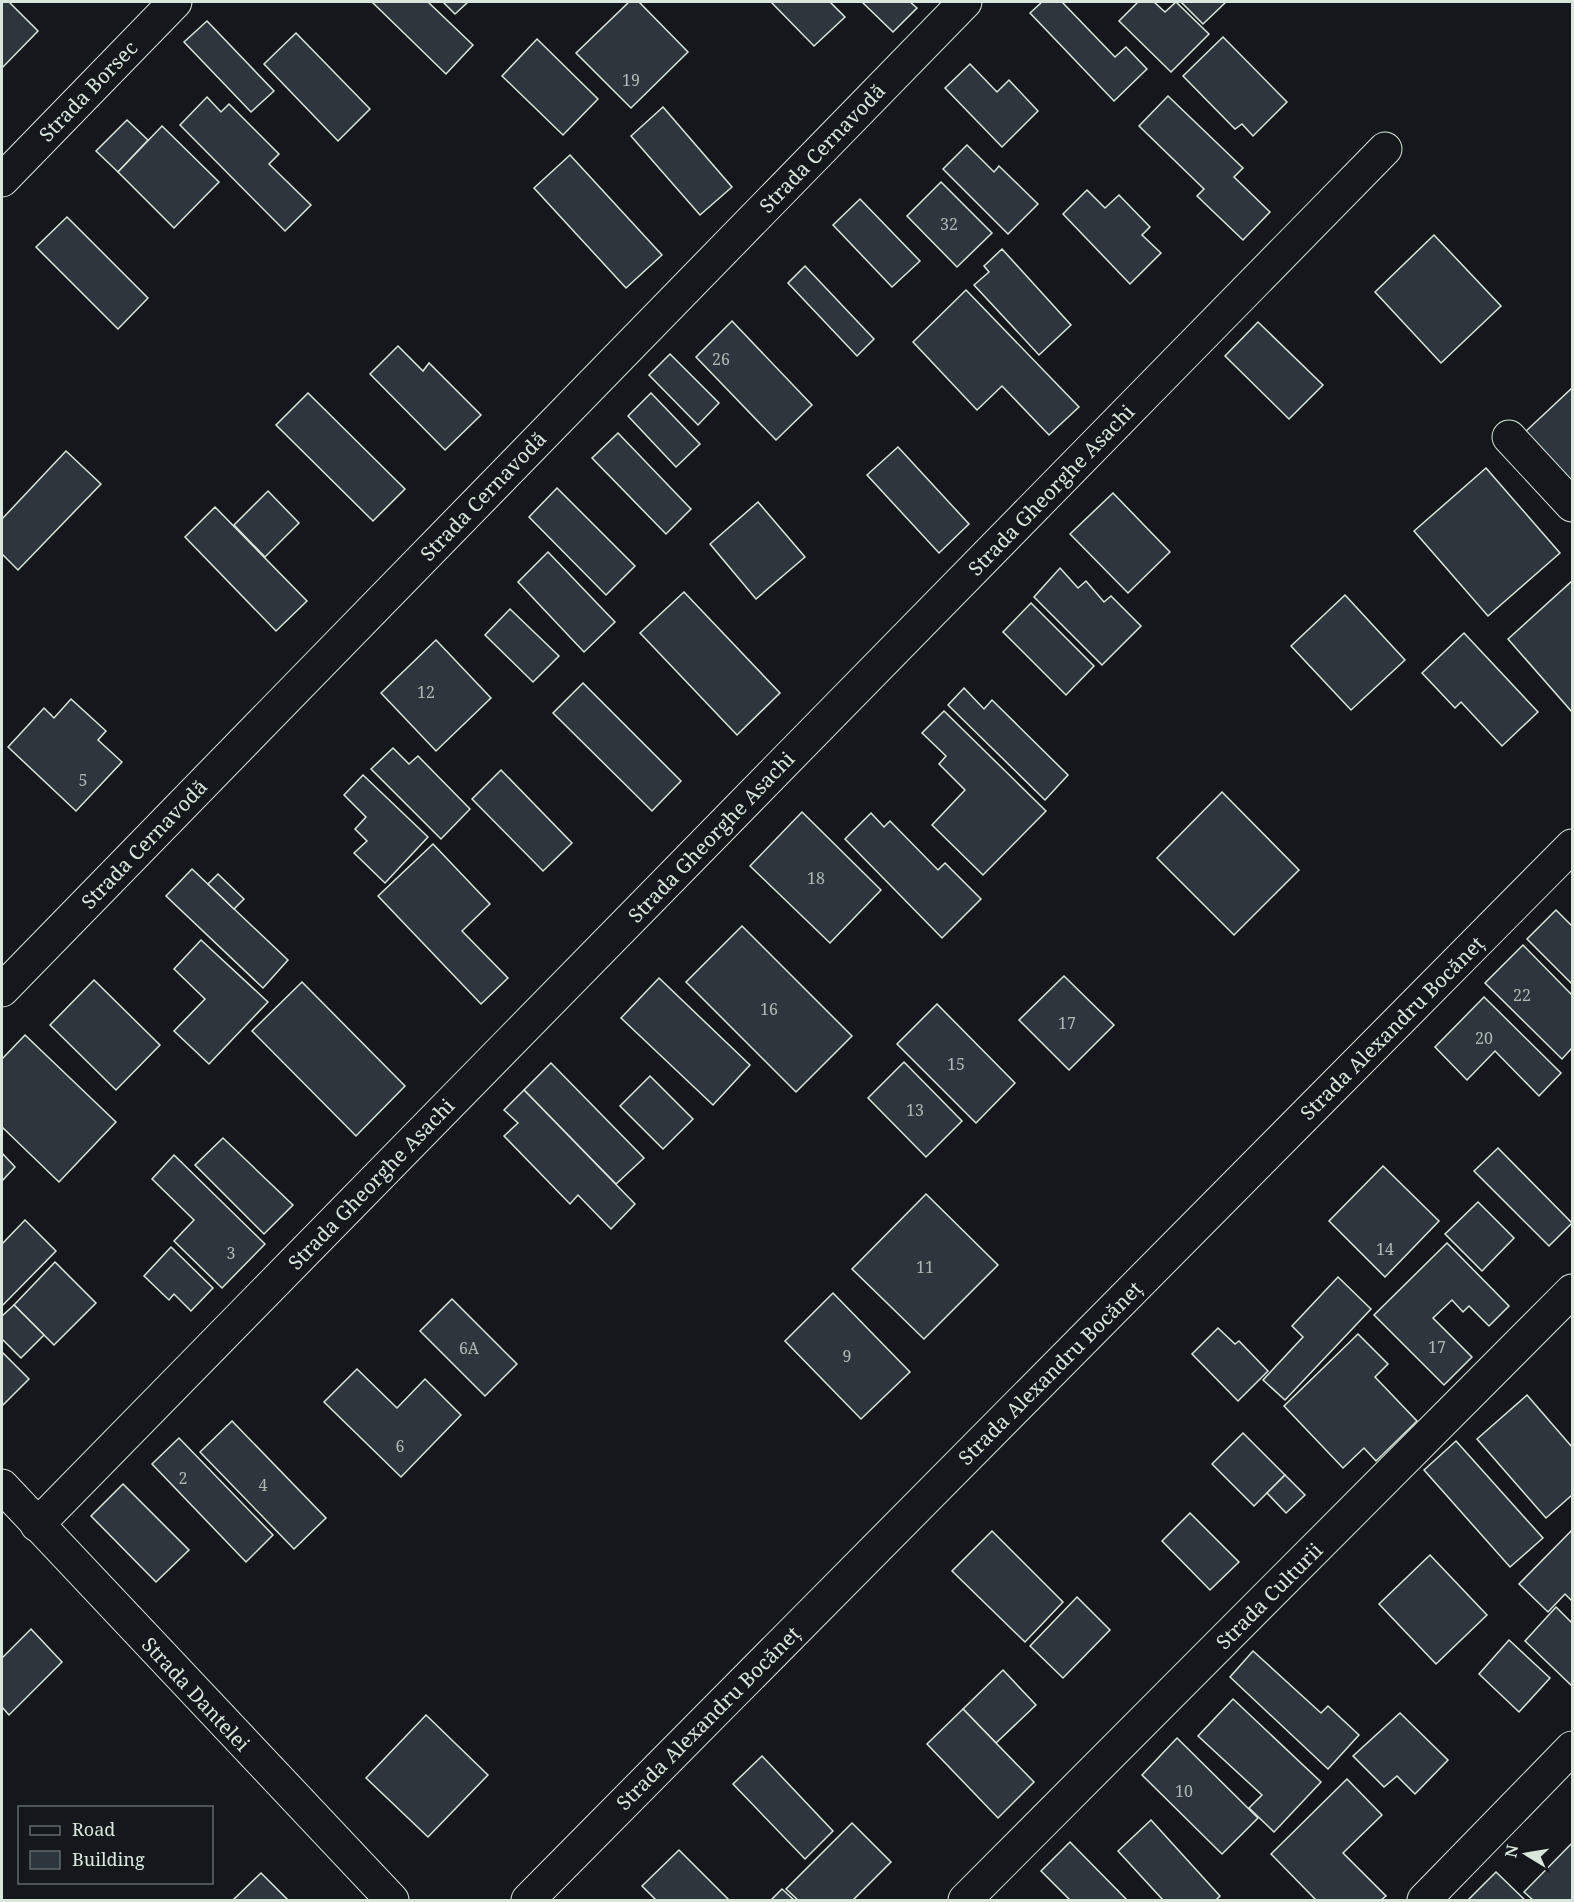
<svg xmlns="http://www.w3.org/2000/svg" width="1574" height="1902" font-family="'Noto Serif',serif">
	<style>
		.building { fill: #2c363c; stroke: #d8e6dc; stroke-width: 1.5 }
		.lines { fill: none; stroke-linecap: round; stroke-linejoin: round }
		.minor-casing { stroke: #d8e6dc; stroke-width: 35 }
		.minor { stroke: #14181c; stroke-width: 33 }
		.labels { text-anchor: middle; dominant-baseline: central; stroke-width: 4.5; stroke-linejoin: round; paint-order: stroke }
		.number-label { font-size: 16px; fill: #adbab4 }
		.street-label { font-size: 20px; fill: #d8e6dc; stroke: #14181c }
	</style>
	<rect width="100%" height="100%" fill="#14181c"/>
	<!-- building -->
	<g class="building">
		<polygon points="2,2 9,2 38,31 2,68"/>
		<polygon points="372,2 428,2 473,45 446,74"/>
		<polygon points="443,2 468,2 455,14"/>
		<polygon points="629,2 639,2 688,52 631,108 576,53"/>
		<polygon points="771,2 830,2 845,17 814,46"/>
		<polygon points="862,2 910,2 917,8 893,32"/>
		<polygon points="1042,2 1062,2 1115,57 1126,47 1147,69 1114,101 1030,13"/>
		<polygon points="1138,2 1154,2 1165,12 1176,2 1209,34 1171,72 1119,21"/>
		<polygon points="1181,2 1226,2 1203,24"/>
		<polygon points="207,21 274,91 251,112 184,42"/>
		<polygon points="296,33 370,109 338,141 264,64"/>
		<polygon points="1223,37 1287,102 1253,136 1242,124 1235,129 1183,76"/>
		<polygon points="537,39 598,99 563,135 502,76"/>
		<polygon points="970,64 997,92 1009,80 1038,111 1002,147 945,88"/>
		<polygon points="1168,96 1243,168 1234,177 1270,212 1243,240 1197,196 1204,189 1139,126"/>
		<polygon points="207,97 221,112 229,104 279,154 269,164 311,205 285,231 180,125"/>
		<polygon points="663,107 732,187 700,215 631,136"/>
		<polygon points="127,120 148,140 118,172 96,151"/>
		<polygon points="162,126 219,182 174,228 118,172"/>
		<polygon points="967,145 994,172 999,166 1038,204 1008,234 943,169"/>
		<polygon points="570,155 662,255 626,288 534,188"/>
		<polygon points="941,182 992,233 957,267 907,216"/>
		<polygon points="1087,190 1105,208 1119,195 1150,227 1142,235 1161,253 1130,284 1063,214"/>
		<polygon points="860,199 920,261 892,287 833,225"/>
		<polygon points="67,217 148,298 118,329 36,247"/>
		<polygon points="1434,235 1501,306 1441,363 1375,292"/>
		<polygon points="1002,249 1071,325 1039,355 974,285 989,272 984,266"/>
		<polygon points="805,266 874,339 857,356 788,283"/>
		<polygon points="966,290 1079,407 1049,435 1002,386 977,410 913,342"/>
		<polygon points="732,321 812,405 776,440 696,357"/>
		<polygon points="1258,322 1323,385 1289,419 1225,356"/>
		<polygon points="398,346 423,371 429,363 481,415 445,450 370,374"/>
		<polygon points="670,354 719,403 698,425 649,375"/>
		<polygon points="1572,388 1572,483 1525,432"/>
		<polygon points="308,393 405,489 373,521 276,425"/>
		<polygon points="651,393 700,444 676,467 628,416"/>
		<polygon points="618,433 691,509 666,534 592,458"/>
		<polygon points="898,447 969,524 939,553 867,475"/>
		<polygon points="66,451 101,484 18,570 2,554 2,519"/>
		<polygon points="1486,468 1560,553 1488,616 1414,531"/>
		<polygon points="557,488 635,566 606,595 529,517"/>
		<polygon points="268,491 299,523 265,557 234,525"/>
		<polygon points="1113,493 1170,552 1128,593 1070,534"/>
		<polygon points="758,502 805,557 756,599 710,544"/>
		<polygon points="215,507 307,601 276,631 185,537"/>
		<polygon points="548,552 615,622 584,652 518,582"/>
		<polygon points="1060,568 1078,588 1086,581 1104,602 1111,596 1141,626 1102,665 1034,597"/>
		<polygon points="1572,581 1572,712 1508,639"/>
		<polygon points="684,592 780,693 737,735 640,633"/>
		<polygon points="1345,595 1405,660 1351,710 1291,646"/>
		<polygon points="1031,603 1094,666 1066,695 1003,632"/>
		<polygon points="510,609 559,656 533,682 485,635"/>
		<polygon points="1464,633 1538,712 1502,746 1461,702 1455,708 1422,673"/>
		<polygon points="436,640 491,698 436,751 381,693"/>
		<polygon points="583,683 681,781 652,811 553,713"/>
		<polygon points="964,688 984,709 992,700 1068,775 1045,800 948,705"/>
		<polygon points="71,699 106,731 98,740 122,762 76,811 8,747 44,708 54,718"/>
		<polygon points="944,711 1046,811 983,875 932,825 965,790 939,764 946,756 922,733"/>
		<polygon points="393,748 409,764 418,756 470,809 441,839 371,769"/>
		<polygon points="501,770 572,843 543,871 472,799"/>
		<polygon points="363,775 428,837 385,883 354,853 367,841 355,829 366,817 344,795"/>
		<polygon points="1222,792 1299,870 1234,935 1157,858"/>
		<polygon points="802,812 881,890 830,943 750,866"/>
		<polygon points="871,813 884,827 890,821 938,870 945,863 981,899 942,938 845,839"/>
		<polygon points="433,844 490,904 462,931 508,978 481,1004 378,896"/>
		<polygon points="192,869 288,960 263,988 166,896"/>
		<polygon points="218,874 244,899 234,909 208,884"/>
		<polygon points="1556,910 1572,926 1572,984 1527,939"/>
		<polygon points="742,926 852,1036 796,1092 686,982"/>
		<polygon points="201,940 268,1002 209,1064 174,1031 205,999 174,969"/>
		<polygon points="1523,945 1572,995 1572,1048 1562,1059 1485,983"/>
		<polygon points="1064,976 1114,1025 1069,1070 1019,1020"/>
		<polygon points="659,978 750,1065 713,1105 621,1018"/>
		<polygon points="94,980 160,1045 116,1090 50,1025"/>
		<polygon points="302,982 405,1086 356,1136 252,1031"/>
		<polygon points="1484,997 1561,1073 1539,1096 1495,1051 1467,1080 1435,1047"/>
		<polygon points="937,1004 1015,1083 976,1123 897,1044"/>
		<polygon points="25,1035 116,1122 59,1182 2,1127 2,1059"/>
		<polygon points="904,1062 962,1121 926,1157 868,1098"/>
		<polygon points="551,1063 644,1158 616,1184 524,1090"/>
		<polygon points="650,1076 693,1119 663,1149 620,1106"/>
		<polygon points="524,1090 635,1204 611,1229 578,1195 570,1204 504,1136 518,1123 504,1110"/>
		<polygon points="223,1138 293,1205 264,1234 195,1165"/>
		<polygon points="1498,1148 1572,1223 1549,1246 1474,1171"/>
		<polygon points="2,1153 15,1167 2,1181"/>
		<polygon points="174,1155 265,1244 222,1288 174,1241 194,1220 152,1179"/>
		<polygon points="1383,1166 1439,1221 1385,1277 1329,1221"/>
		<polygon points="926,1194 998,1265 924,1339 852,1269"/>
		<polygon points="1478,1202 1514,1238 1482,1271 1445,1234"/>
		<polygon points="25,1220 56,1251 2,1306 2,1244"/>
		<polygon points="1447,1243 1509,1306 1489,1326 1469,1306 1463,1312 1452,1300 1433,1318 1472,1357 1444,1385 1374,1315"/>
		<polygon points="171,1247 213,1288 191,1311 174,1294 169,1300 144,1276"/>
		<polygon points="55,1262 96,1303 54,1345 14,1305"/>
		<polygon points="1338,1277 1371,1309 1285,1400 1263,1380 1303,1337 1292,1326"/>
		<polygon points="833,1293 910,1372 861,1419 785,1341"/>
		<polygon points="452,1299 517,1364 485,1396 420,1331"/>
		<polygon points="14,1305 44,1335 21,1358 2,1339 2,1316"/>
		<polygon points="1218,1328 1235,1344 1239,1341 1268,1371 1238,1401 1192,1354"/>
		<polygon points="1358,1334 1388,1364 1375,1377 1417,1421 1376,1461 1364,1448 1343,1468 1284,1406"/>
		<polygon points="2,1352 29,1379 3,1405 2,1404"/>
		<polygon points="357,1369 397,1408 425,1379 461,1415 401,1477 324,1402"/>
		<polygon points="1527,1395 1572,1447 1572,1495 1546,1518 1477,1439"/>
		<polygon points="232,1421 326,1518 294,1549 200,1452"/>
		<polygon points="1243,1433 1285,1475 1254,1506 1212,1464"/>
		<polygon points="179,1438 273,1535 246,1562 152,1464"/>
		<polygon points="1456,1441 1543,1538 1510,1567 1424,1470"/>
		<polygon points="1285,1475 1305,1495 1286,1513 1267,1493"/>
		<polygon points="123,1484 189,1550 156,1582 91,1516"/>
		<polygon points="1190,1513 1239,1562 1210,1590 1162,1541"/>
		<polygon points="1572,1530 1572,1601 1565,1594 1548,1612 1519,1584"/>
		<polygon points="992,1531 1063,1602 1025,1642 952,1571"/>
		<polygon points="1430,1555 1487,1615 1436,1664 1379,1604"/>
		<polygon points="1077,1597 1110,1630 1063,1678 1030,1646"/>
		<polygon points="1556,1607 1572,1623 1572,1686 1525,1641"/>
		<polygon points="31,1629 62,1662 9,1715 2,1707 2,1658"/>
		<polygon points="1509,1640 1550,1678 1519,1712 1479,1674"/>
		<polygon points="1253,1651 1321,1713 1328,1706 1359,1735 1328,1769 1230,1677"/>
		<polygon points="1003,1670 1036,1705 996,1743 963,1709"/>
		<polygon points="1233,1699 1321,1782 1274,1832 1249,1808 1262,1795 1198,1736"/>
		<polygon points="963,1709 1034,1782 998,1818 927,1744"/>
		<polygon points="1400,1713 1448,1760 1415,1794 1397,1776 1384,1787 1353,1756"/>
		<polygon points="426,1715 488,1775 428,1837 366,1778"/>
		<polygon points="1177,1738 1258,1818 1222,1854 1142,1775"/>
		<polygon points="762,1756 833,1831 805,1859 733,1784"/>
		<polygon points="1347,1779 1382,1815 1343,1853 1386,1896 1381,1900 1316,1900 1271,1854"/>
		<polygon points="1151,1820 1220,1896 1216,1900 1163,1900 1118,1851"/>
		<polygon points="852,1823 891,1862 853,1900 798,1900 786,1889"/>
		<polygon points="1070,1842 1127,1900 1070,1900 1041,1871"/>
		<polygon points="1572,1843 1572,1900 1533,1900 1524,1892"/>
		<polygon points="679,1850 729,1900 656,1900 642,1886"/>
		<polygon points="1496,1872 1525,1900 1468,1900"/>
		<polygon points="261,1873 288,1900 233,1900"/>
		<polygon points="782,1889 794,1900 771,1900"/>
	</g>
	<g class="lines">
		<!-- minor casing -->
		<g class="minor-casing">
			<g id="minor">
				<polyline points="2,180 175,2"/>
				<polyline points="1509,437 1572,505"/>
				<polyline points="2,990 965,2"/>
				<polyline points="2,1486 392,1900"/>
				<polyline points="37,1525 1385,149"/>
				<polyline points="528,1900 1572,846"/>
				<polyline points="965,1900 1572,1291"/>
				<polyline points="1424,1900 1572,1748"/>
			</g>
		</g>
		<!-- minor -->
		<use href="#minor" class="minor"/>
	</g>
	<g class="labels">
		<!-- number labels -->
		<g class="number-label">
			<text x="631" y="80">19</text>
			<text x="949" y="224">32</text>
			<text x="721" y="359">26</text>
			<text x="426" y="692">12</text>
			<text x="83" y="780">5</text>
			<text x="816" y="878">18</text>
			<text x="1522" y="995">22</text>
			<text x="769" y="1009">16</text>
			<text x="1067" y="1023">17</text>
			<text x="1484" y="1038">20</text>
			<text x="956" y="1064">15</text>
			<text x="915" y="1110">13</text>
			<text x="1385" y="1249">14</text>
			<text x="231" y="1253">3</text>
			<text x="925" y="1267">11</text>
			<text x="1437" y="1347">17</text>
			<text x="469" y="1348">6A</text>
			<text x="847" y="1356">9</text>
			<text x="400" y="1446">6</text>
			<text x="183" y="1478">2</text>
			<text x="263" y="1485">4</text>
			<text x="1184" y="1791">10</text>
		</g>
		<!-- street labels -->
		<g class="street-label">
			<text transform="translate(88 91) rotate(-46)">Strada Borsec</text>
			<text transform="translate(822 148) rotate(-46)">Strada Cernavodă</text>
			<text transform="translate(1051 490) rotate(-46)">Strada Gheorghe Asachi</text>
			<text transform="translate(483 496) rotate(-46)">Strada Cernavodă</text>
			<text transform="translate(711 837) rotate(-46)">Strada Gheorghe Asachi</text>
			<text transform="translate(144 844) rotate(-46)">Strada Cernavodă</text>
			<text transform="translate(1392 1028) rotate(-45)">Strada Alexandru Bocăneț</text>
			<text transform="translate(371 1184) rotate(-46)">Strada Gheorghe Asachi</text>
			<text transform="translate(1050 1373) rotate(-45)">Strada Alexandru Bocăneț</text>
			<text transform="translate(1269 1596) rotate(-45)">Strada Culturii</text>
			<text transform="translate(196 1694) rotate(47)">Strada Dantelei</text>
			<text transform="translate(708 1718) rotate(-45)">Strada Alexandru Bocăneț</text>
		</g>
	</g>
	<!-- border -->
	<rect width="1574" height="1902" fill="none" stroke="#d8e6dc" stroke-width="6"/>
	<!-- legend -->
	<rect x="18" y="1806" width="195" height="78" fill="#14181c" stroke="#626a69" stroke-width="1.5"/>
	<rect x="30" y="1826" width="30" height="9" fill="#14181c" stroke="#626a69" stroke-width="1.5"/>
	<text x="72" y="1836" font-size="18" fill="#d8e6dc">Road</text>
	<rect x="30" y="1851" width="30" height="18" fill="#2c363c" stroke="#626a69" stroke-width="1.5"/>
	<text x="72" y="1866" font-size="18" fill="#d8e6dc">Building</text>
	<!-- north arrow -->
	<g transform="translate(1526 1854) rotate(281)" stroke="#14181c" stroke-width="4.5" paint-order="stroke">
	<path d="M0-4.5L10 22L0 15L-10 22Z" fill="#d8e6dc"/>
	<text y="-9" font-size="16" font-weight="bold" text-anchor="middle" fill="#d8e6dc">N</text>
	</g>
</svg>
